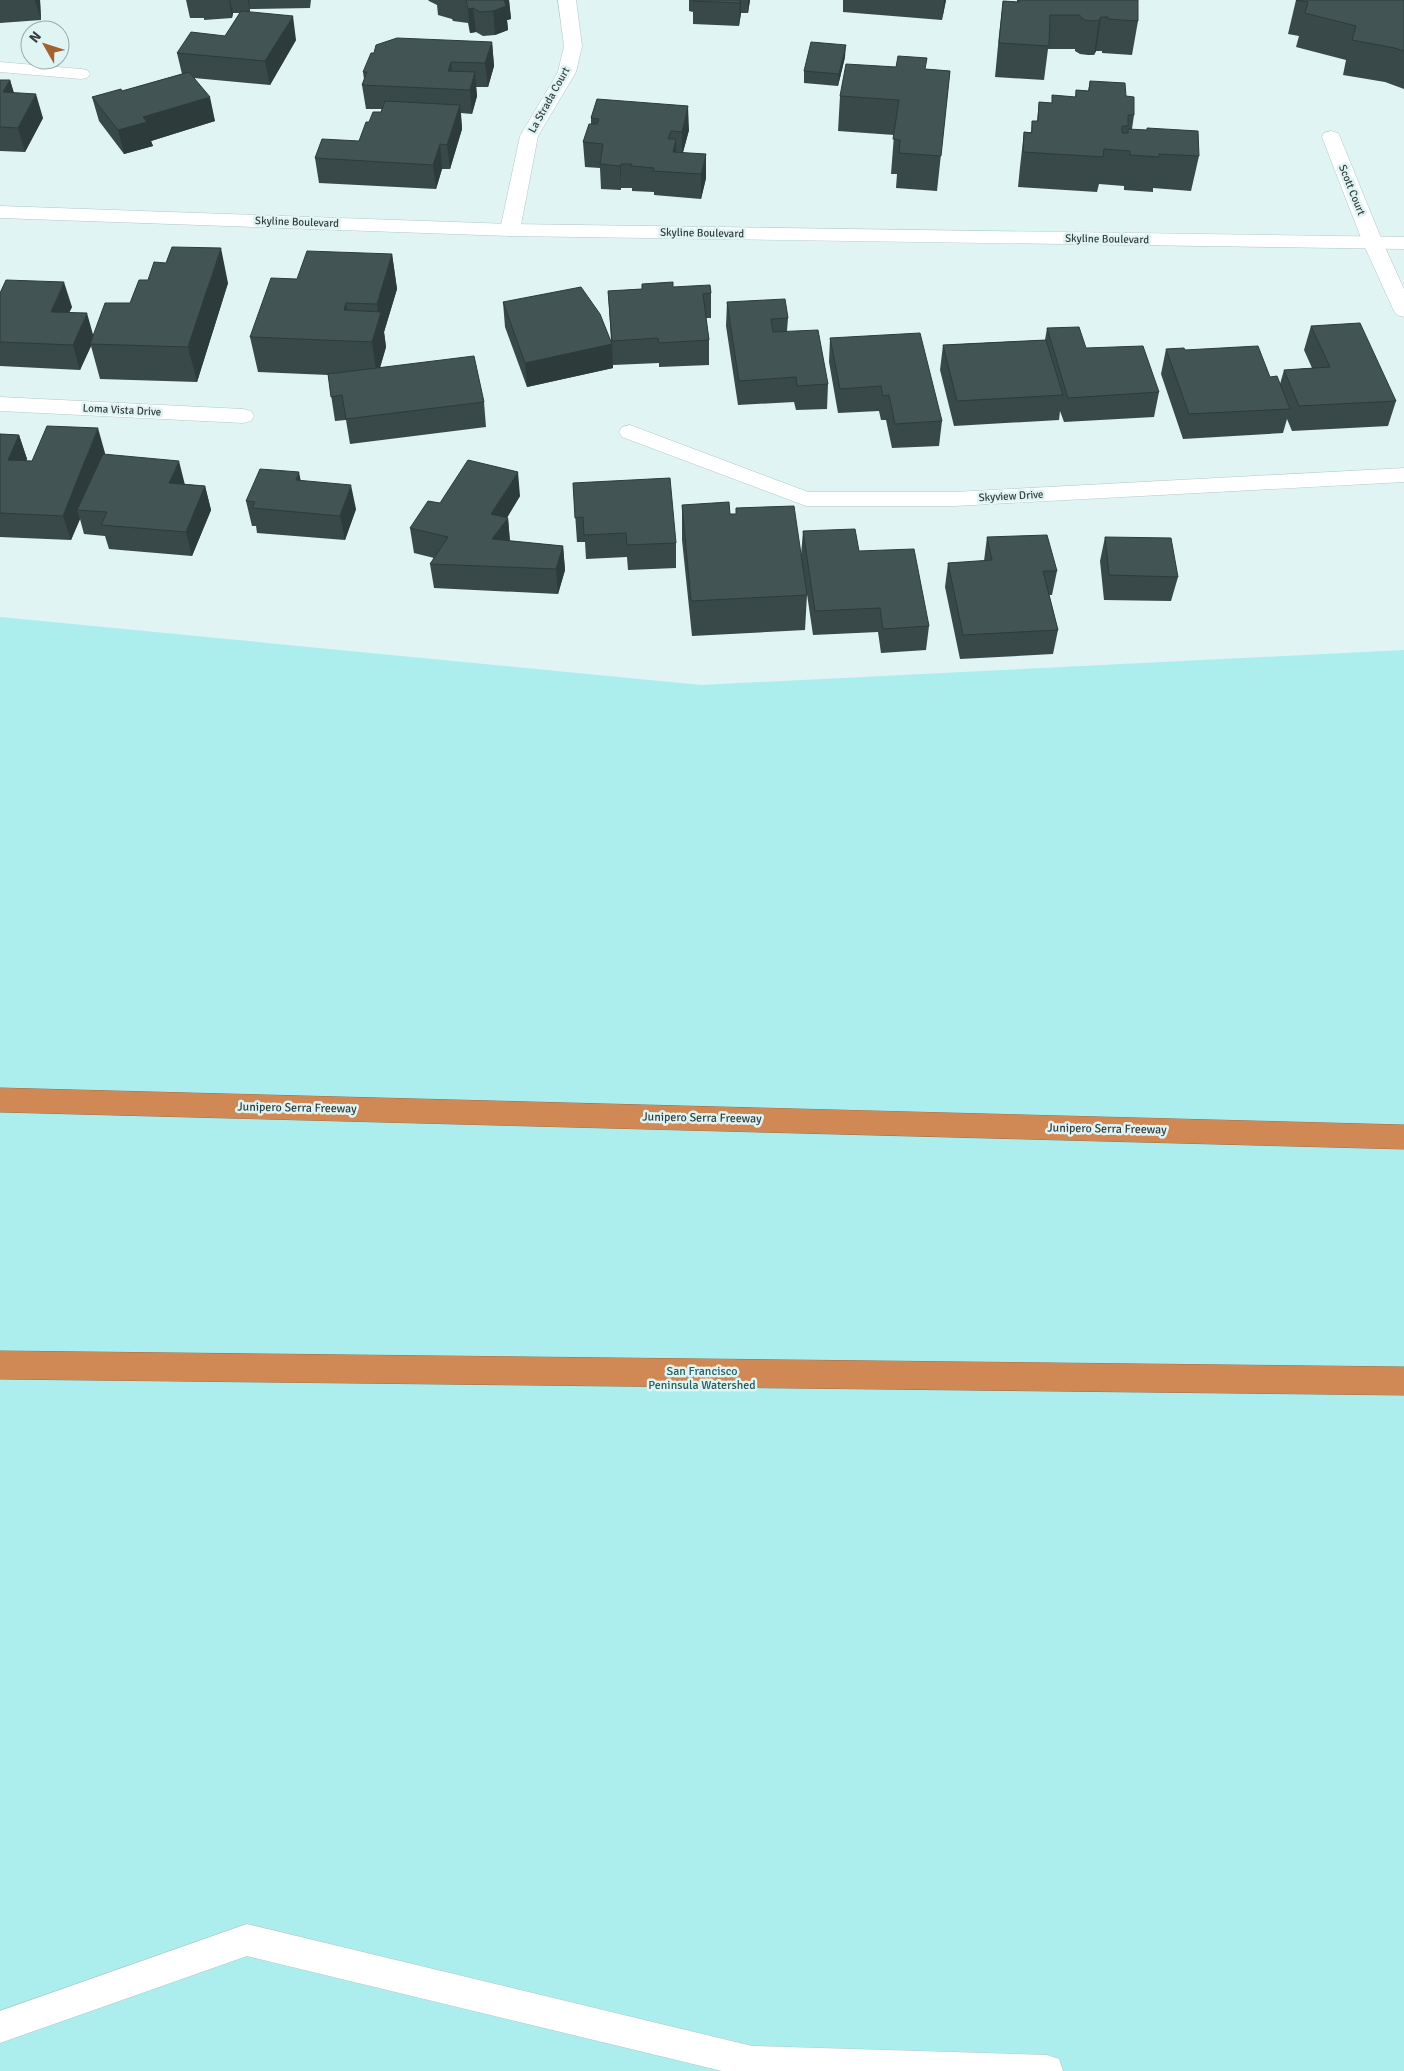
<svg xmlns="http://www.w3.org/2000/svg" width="1404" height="2071" font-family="Signika,sans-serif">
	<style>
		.green { fill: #abeeed }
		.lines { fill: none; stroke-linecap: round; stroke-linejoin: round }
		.lane-casing { stroke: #b3c7c6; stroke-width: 1 }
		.street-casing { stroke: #b3c7c6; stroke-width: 1 }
		.secondary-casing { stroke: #b3c7c6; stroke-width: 1 }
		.highway-casing { stroke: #9a6e4d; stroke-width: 1 }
		.lane { fill: #fff; fill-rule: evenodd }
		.street { fill: #fff; fill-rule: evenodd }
		.secondary { fill: #fff; fill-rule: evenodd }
		.highway { fill: #d08855; fill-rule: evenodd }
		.wall { fill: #394848 }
		.shaded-wall { fill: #2e3b3b }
		.building { fill: #425454; stroke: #2e3b3b }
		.labels { text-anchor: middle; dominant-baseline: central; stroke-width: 5; stroke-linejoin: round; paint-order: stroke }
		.far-street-label { font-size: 11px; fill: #363e3e; stroke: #dff4f3 }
		.street-label { font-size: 12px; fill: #363e3e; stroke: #dff4f3 }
		.park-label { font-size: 12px; fill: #275d5c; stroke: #dff4f3 }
	</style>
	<rect width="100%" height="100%" fill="#dff4f3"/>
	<!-- green -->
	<polygon class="green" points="0,617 701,685 1404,650 1404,2071 0,2071"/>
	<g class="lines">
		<!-- lane casing -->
		<g class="lane-casing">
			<polygon id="lane" points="247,1924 752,2046 1047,2055 1059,2059 1063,2071 722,2071 247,1956 0,2043 0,2011"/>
		</g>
		<!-- street casing -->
		<g class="street-casing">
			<g id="street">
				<polygon points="558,0 576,0 582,46 576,72 538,136 520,230 517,234 510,236 503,234 500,230 520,136 558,72 564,46"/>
				<polygon points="0,62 81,69 87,70 90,74 87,78 81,79 0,72"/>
				<polygon points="1331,131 1338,133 1340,137 1383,243 1404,289 1404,317 1397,315 1394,311 1363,243 1322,137 1324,133"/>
				<polygon points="0,397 243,409 251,411 254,416 251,421 243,423 0,411"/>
				<polygon points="630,425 808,492 954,492 1404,468 1404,482 954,506 806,506 622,437 619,432 622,427"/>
			</g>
		</g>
		<!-- secondary casing -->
		<g class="secondary-casing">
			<polygon id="secondary" points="0,206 510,224 1404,237 1404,249 510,236 0,218"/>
		</g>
		<!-- highway casing -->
		<g class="highway-casing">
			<g id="highway">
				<polygon points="0,1088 1404,1125 1404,1149 0,1112"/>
				<polygon points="0,1351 1404,1367 1404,1395 0,1379"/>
			</g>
		</g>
		<!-- lane -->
		<use href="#lane" class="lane"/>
		<!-- street -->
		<use href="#street" class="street"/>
		<!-- secondary -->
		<use href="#secondary" class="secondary"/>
		<!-- highway -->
		<use href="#highway" class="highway"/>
	</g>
	<!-- wall -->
	<g class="wall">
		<polygon points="0,0 40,0 41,20 0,23"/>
		<polygon points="186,0 311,0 310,8 250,9 250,12 296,40 270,85 194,78 215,121 151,141 153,146 124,154 99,121 92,97 122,91 182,74 177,53 225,36 240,13 233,13 232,18 204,20 204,18 190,18"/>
		<polygon points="428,0 509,0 511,19 507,20 508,30 495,35 483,36 476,32 470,33 468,23 453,21 452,19 438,15 437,5 429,1"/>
		<polygon points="689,0 750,0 748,13 741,13 739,26 693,24 693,12 689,11"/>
		<polygon points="843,0 946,0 942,20 843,12"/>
		<polygon points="1017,0 1138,0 1138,21 1132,55 1102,53 1102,51 1096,51 1094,55 1088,55 1080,54 1075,51 1075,49 1048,49 1044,80 995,77 999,35 1003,1 1017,2"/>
		<polygon points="1296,0 1404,0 1404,89 1385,82 1343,75 1346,60 1296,47 1299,36 1288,34"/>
		<polygon points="492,42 494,66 488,87 476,87 477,96 472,114 461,113 462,129 450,169 442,169 436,189 319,183 315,158 359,141 369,122 381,112 382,109 366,109 362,85 364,79 363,72"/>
		<polygon points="845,57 838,86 804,83 804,71"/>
		<polygon points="926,69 950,71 937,191 896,188 897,174 891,174 894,135 838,131 840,96"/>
		<polygon points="0,80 10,80 14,93 43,118 25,152 0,151"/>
		<polygon points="1090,81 1126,96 1134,115 1132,129 1199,156 1191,191 1153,188 1153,192 1124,190 1124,186 1099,184 1097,192 1018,187 1020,167 1024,132 1031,132 1032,121 1037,121 1039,102 1051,103 1075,97 1076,90 1088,91"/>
		<polygon points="597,99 689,130 683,152 706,178 701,199 654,195 654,192 632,191 632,188 621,188 621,190 601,189 600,168 585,167 583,142 591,124 591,118"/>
		<polygon points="392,254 397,289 384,332 386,347 380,368 484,402 486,427 350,444 346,420 335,421 328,375 258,372 250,337 297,279"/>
		<polygon points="228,283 197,382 100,379 91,346 80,370 0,366 0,293 72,307 69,312 93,335 130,303"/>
		<polygon points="642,284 673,287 711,293 711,318 706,318 709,340 709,365 659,367 659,363 613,365 613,368 527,387 505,327 503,302 611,341 608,291 642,289"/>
		<polygon points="727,302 788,318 787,331 828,384 827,409 796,410 794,402 738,405 726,326"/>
		<polygon points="1311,326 1396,401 1388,426 1292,431 1287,419 1283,433 1183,439 1161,374 1166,349 1185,350 1270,377 1280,384 1284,370 1312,368 1304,350"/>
		<polygon points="1047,328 1086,348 1159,392 1154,417 1064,422 1060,411 1059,420 954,426 940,370 943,345 1045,340"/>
		<polygon points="830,338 942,421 939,446 892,448 886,420 881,420 879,411 838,413 829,362"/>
		<polygon points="0,434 19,435 27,459 26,461 32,461 105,453 105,455 185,484 205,486 211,510 192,556 109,549 105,536 84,534 80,519 71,540 0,537"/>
		<polygon points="301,481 356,509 345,540 257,533 256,526 252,526 246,501"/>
		<polygon points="573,483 676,543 676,568 628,570 627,557 586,559 585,542 577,542"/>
		<polygon points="520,496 507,518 508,518 510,541 563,546 565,570 558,594 434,588 430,564 434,558 414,553 410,528 440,503"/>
		<polygon points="682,505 730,514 736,514 736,508 801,555 803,531 859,551 929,626 926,650 881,653 878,632 813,635 803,567 807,595 805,630 692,636 682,540"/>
		<polygon points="987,537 1057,571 1052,595 1049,595 1058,630 1053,654 960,659 945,587 948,563 984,561"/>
		<polygon points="1105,537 1178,577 1171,601 1104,600 1100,561"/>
	</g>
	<!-- shaded-wall -->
	<g class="shaded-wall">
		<polygon points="35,0 40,0 41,20"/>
		<polygon points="229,0 230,0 233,13 232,18"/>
		<polygon points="248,0 249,0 250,9 250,13"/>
		<polygon points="503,0 509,0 511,19 507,20 508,30 495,35 493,11"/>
		<polygon points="740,0 741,0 741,13 739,26"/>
		<polygon points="748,0 750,0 748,13"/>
		<polygon points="944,0 946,0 942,20"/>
		<polygon points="473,8 476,32 470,33 468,9"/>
		<polygon points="293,16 296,40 270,85 265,61"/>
		<polygon points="1101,17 1096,51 1094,55 1099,20"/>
		<polygon points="492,42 494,66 488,87 485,63"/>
		<polygon points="846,45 845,57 838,86 839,74"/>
		<polygon points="451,62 453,86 448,71"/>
		<polygon points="475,72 477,96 472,114 470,90"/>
		<polygon points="10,80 17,104 3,92"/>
		<polygon points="36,94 43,118 25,152 18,128"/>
		<polygon points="210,97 215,121 151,141 153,146 124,154 118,130 143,117"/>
		<polygon points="460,105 462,129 450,169 447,145"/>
		<polygon points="688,106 689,130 682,156 682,132"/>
		<polygon points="676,139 676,163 673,152"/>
		<polygon points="440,144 442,169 436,189 433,165"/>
		<polygon points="706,154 706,178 701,199 701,174"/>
		<polygon points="621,164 621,190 620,166"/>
		<polygon points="221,248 228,283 197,382 188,347"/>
		<polygon points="392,254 397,289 384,332 386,347 377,377 372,342 379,319 377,304"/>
		<polygon points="64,282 72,307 58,336 51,312"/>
		<polygon points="346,303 352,338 344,310"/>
		<polygon points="87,313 94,338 90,344 91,346 80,370 73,345"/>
		<polygon points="612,344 613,368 527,387 525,363"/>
		<polygon points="98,428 105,453 83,510 77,510 80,519 71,540 63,516"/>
		<polygon points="19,435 27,459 16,484 8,460"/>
		<polygon points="179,461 185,485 169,483"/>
		<polygon points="299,472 304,497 296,480"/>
		<polygon points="518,472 520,496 499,530 508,518 510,543 492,539 491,514"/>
		<polygon points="351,485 356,509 345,540 340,516"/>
		<polygon points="205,486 211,510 192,556 186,532"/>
		<polygon points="563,546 565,570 558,594 556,569"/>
	</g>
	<!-- building -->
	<g class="building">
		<polygon points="466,0 504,0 506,6 493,11 480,12 473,8 468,9"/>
		<polygon points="693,0 740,0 740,3 693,1"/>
		<polygon points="1019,0 1138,0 1138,21 1108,19 1108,17 1101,17 1099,20 1093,21 1085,20 1080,17 1080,15 1050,15 1049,46 999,43 1003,1 1019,2"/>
		<polygon points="1296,0 1404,0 1404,51 1395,48 1352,40 1356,26 1305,13 1308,2"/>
		<polygon points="241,11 293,16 265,61 177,53 191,32 225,36"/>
		<polygon points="397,38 492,42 485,63 451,62 448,71 475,72 470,90 362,85 367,72 363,72 371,53 374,53 376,45"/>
		<polygon points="811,42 846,45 839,74 804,71"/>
		<polygon points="898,56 927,58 925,69 950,71 941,156 899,153 900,140 893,139 899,100 840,96 846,64 896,67"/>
		<polygon points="189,72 210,97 143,117 147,122 118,130 92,97 121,89 122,91"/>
		<polygon points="0,80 10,80 3,92 36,94 18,128 0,127"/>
		<polygon points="1090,81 1125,83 1126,96 1134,97 1134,115 1128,115 1128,126 1122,126 1122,133 1128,133 1128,129 1147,130 1147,128 1198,131 1199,156 1159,154 1159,157 1130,155 1130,151 1104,149 1103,157 1023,152 1024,132 1032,133 1032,121 1038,121 1039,102 1052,103 1052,95 1076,97 1076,90 1089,91"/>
		<polygon points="597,99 688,106 682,132 671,131 668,139 676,139 673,152 706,154 701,174 653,171 654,168 631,166 632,164 621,164 620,166 600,164 603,144 583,142 589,124 597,124 599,119 591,118"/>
		<polygon points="385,101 460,105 447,145 440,144 433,165 315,158 322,139 359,141 366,122 369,122 373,112 381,112"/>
		<polygon points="172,247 221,248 188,347 90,344 105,303 130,303 139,280 148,280 154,262 166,263"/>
		<polygon points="307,251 392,254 377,304 346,303 344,310 381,312 372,342 250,337 271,278 297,279"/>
		<polygon points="6,280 64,282 51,312 87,313 73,345 0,342 0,293"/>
		<polygon points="673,282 673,287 710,285 711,293 703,294 709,340 659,343 658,338 612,341 608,291 642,289 642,284"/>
		<polygon points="581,287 600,314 612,344 525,363 503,302"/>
		<polygon points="785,299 788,318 771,319 773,332 818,330 828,384 797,386 796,377 739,381 727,302"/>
		<polygon points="1360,323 1396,401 1299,406 1284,370 1330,367 1311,326"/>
		<polygon points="1079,327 1086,348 1143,346 1159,392 1068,398 1047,328"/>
		<polygon points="920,333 942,421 895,424 889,395 883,396 881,386 840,389 830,338"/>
		<polygon points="1046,340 1063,395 957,401 943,345"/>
		<polygon points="1258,346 1270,377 1277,376 1290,409 1189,414 1166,349 1184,348 1185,350"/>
		<polygon points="474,356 484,402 346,419 342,395 331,397 328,374"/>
		<polygon points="47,426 98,428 63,516 0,513 0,434 19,435 8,460 32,461"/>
		<polygon points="103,454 179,461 169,483 205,486 186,532 101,525 107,512 77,510"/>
		<polygon points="468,460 518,472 491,514 508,518 492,539 563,546 556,569 430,564 448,537 410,528 428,501 440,503"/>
		<polygon points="260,469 299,472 296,480 351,485 340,516 252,508 255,502 246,501"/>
		<polygon points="670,478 676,543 627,545 626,533 584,535 583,517 575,518 573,483"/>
		<polygon points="729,502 730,514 736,514 736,508 794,506 807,595 691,601 682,505"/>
		<polygon points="855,529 859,551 914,549 929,626 883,629 880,608 815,611 803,531"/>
		<polygon points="1047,535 1057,571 1043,571 1058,630 963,635 948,563 992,560 987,537"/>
		<polygon points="1105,537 1171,538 1178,577 1109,575"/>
	</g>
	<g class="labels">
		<!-- far-street labels -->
		<g class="far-street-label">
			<text transform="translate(549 100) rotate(-61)">La Strada Court</text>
			<text transform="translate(1352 190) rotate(68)">Scott Court</text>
			<text transform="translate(297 222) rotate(2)">Skyline Boulevard</text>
			<text transform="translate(702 233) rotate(1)">Skyline Boulevard</text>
			<text transform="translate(1107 239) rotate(1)">Skyline Boulevard</text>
			<text transform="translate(122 410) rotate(3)">Loma Vista Drive</text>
			<text transform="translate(1011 496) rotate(-3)">Skyview Drive</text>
		</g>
		<!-- street labels -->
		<g class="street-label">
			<text transform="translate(297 1108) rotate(1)">Junipero Serra Freeway</text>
			<text transform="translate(702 1118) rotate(1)">Junipero Serra Freeway</text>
			<text transform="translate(1107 1129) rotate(1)">Junipero Serra Freeway</text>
		</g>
		<!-- park labels -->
		<g class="park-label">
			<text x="702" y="1371">San Francisco<tspan x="702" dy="14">Peninsula Watershed</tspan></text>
		</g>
	</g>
	<!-- north arrow -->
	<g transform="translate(45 45) rotate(309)"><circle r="24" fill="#dff4f3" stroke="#9babab"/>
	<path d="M0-4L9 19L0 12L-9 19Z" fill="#a3612e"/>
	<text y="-8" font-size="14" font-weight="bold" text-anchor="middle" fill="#363e3e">N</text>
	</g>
</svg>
